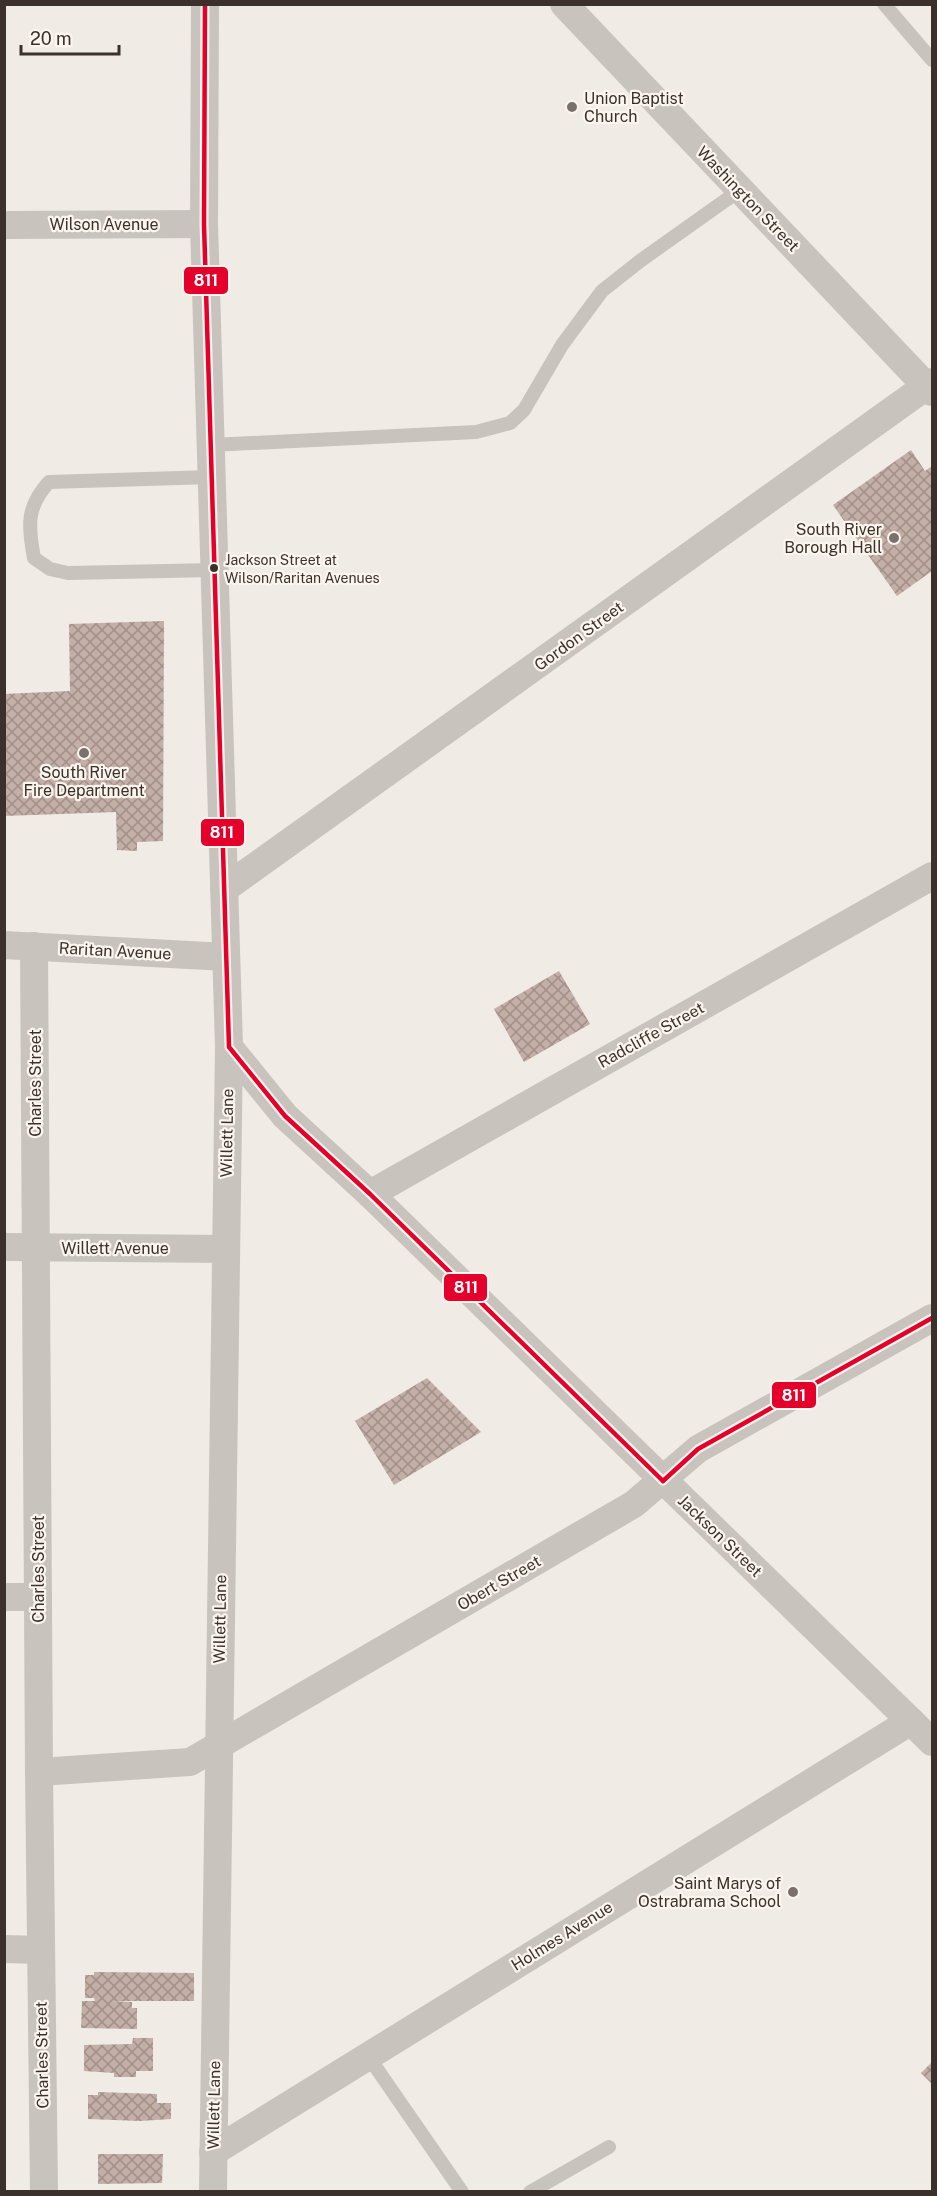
<svg xmlns="http://www.w3.org/2000/svg" width="937" height="2196" font-family="'Public Sans',sans-serif">
	<style>
		.building { fill: url(#building-cross-hatch) }
		.lines { fill: none; stroke-linecap: round; stroke-linejoin: round }
		.lane { stroke: #c9c3be; stroke-width: 14 }
		.street { stroke: #c9c3be; stroke-width: 28 }
		.bus-1-casing { stroke: #fbf5ee; stroke-width: 9 }
		.bus-1 { stroke: #e4002b; stroke-width: 4.5 }
		.poi-dot { fill: #7a716c; stroke: #fbf5ee; stroke-width: 2 }
		.bus-dot { fill: #3b302b; stroke: #fbf5ee; stroke-width: 2 }
		.labels { text-anchor: middle; dominant-baseline: central; stroke-width: 4.5; stroke-linejoin: round; paint-order: stroke }
		.bus-label { font-size: 14px; fill: #3b302b; stroke: #fbf5ee; text-anchor: start }
		.poi-label { font-size: 16px; fill: #3b302b; stroke: #fbf5ee; text-anchor: end }
		.street-label { font-size: 16px; fill: #3b302b; stroke: #fbf5ee }
		.line-badge { stroke: #fbf5ee; stroke-width: 2 }
		.badge-label { font-size: 16px; text-anchor: middle; font-weight: bold; fill: #fff }
	</style>
	<defs>
		<pattern id="building-cross-hatch" width="8" height="8" patternUnits="userSpaceOnUse" patternTransform="scale(1.5)"><rect width="8" height="8" fill="#c3afa7"/><path d="M0 0l8 8M0 8l8-8" fill="none" stroke="#a08f88"/></pattern>
	</defs>
	<rect width="100%" height="100%" fill="#f0ebe5"/>
	<!-- building -->
	<g class="building">
		<polygon points="911,450 925,471 932,466 932,571 897,596 833,505"/>
		<polygon points="164,621 163,841 137,842 137,851 117,850 116,812 4,816 4,694 70,691 69,624"/>
		<polygon points="559,971 590,1024 524,1062 494,1009"/>
		<polygon points="427,1378 481,1432 394,1485 355,1421"/>
		<polygon points="94,1972 194,1973 194,2001 112,2001 132,2002 132,2008 137,2008 137,2029 81,2028 82,2001 95,2001 94,1998 85,1998 85,1975 94,1975"/>
		<polygon points="133,2038 153,2038 153,2071 136,2071 136,2077 114,2077 114,2073 84,2071 84,2045 132,2044"/>
		<polygon points="932,2062 932,2084 921,2073"/>
		<polygon points="98,2092 157,2094 157,2103 171,2103 171,2119 140,2121 88,2119 88,2095 98,2095"/>
		<polygon points="98,2154 163,2154 162,2183 98,2184"/>
	</g>
	<g class="lines">
		<!-- lane -->
		<g class="lane">
			<polyline points="884,4 932,60"/>
			<polyline points="211,445 476,432 510,423 524,410 562,345 602,291 640,261 740,190"/>
			<path d="M 212,477 L 49,482 C 26,507 28,526 34,558 L 50,569 L 68,573 L 215,570"/>
			<polyline points="368,2056 462,2192"/>
			<polyline points="530,2192 609,2147"/>
		</g>
		<!-- street -->
		<g class="street">
			<polyline points="205,4 204,224 229,1047 213,2192"/>
			<polyline points="564,4 932,392"/>
			<polyline points="4,225 204,224"/>
			<polyline points="224,889 932,382"/>
			<polyline points="4,945 226,957"/>
			<polyline points="34,946 39,1772 44,2192"/>
			<polyline points="229,1047 285,1116 370,1194 932,1742"/>
			<polyline points="370,1194 932,876"/>
			<polyline points="4,1247 226,1249"/>
			<polyline points="4,1597 38,1597"/>
			<polyline points="39,1772 190,1762 634,1504 698,1449 932,1318"/>
			<polyline points="4,1949 40,1950"/>
			<polyline points="213,2152 911,1721"/>
		</g>
		<!-- bus-1 casing -->
		<g class="bus-1-casing">
			<g id="bus-1">
				<polyline points="205,4 204,224 229,1047 285,1116 370,1194 663,1481"/>
				<polyline points="663,1481 698,1449 932,1318"/>
			</g>
		</g>
		<!-- bus-1 -->
		<use href="#bus-1" class="bus-1"/>
	</g>
	<!-- markers -->
	<g class="poi-dot">
		<circle cx="572" cy="107" r="6"/>
		<circle cx="894" cy="538" r="6"/>
		<circle cx="84" cy="753" r="6"/>
		<circle cx="793" cy="1892" r="6"/>
	</g>
	<circle class="bus-dot" cx="214" cy="568" r="5"/>
	<g class="labels">
		<!-- bus labels -->
		<g class="bus-label">
			<text x="225" y="560">Jackson Street at<tspan x="225" dy="18">Wilson/Raritan Avenues</tspan></text>
		</g>
		<!-- poi labels -->
		<g class="poi-label">
			<text x="584" y="98" text-anchor="start">Union Baptist<tspan x="584" dy="18">Church</tspan></text>
			<text x="882" y="529">South River<tspan x="882" dy="18">Borough Hall</tspan></text>
			<text x="84" y="772" text-anchor="middle">South River<tspan x="84" dy="18">Fire Department</tspan></text>
			<text x="781" y="1883">Saint Marys of<tspan x="781" dy="18">Ostrabrama School</tspan></text>
		</g>
		<!-- street labels -->
		<g class="street-label">
			<text transform="translate(748 199) rotate(46)">Washington Street</text>
			<text x="104" y="224">Wilson Avenue</text>
			<text transform="translate(579 636) rotate(-36)">Gordon Street</text>
			<text transform="translate(115 951) rotate(3)">Raritan Avenue</text>
			<text transform="translate(651 1035) rotate(-29)">Radcliffe Street</text>
			<text transform="translate(35 1083) rotate(-90)">Charles Street</text>
			<text transform="translate(227 1133) rotate(-89)">Willett Lane</text>
			<text x="115" y="1248">Willett Avenue</text>
			<text transform="translate(720 1536) rotate(44)">Jackson Street</text>
			<text transform="translate(38 1569) rotate(-90)">Charles Street</text>
			<text transform="translate(499 1583) rotate(-30)">Obert Street</text>
			<text transform="translate(220 1619) rotate(-89)">Willett Lane</text>
			<text transform="translate(562 1936) rotate(-32)">Holmes Avenue</text>
			<text transform="translate(42 2055) rotate(-91)">Charles Street</text>
			<text transform="translate(214 2105) rotate(-89)">Willett Lane</text>
		</g>
	</g>
	<g class="line-badge">
		<rect x="183" y="266" width="46" height="29" rx="6" fill="#e4002b"/>
		<rect x="200" y="818" width="45" height="29" rx="6" fill="#e4002b"/>
		<rect x="443" y="1273" width="45" height="29" rx="6" fill="#e4002b"/>
		<rect x="771" y="1381" width="46" height="28" rx="6" fill="#e4002b"/>
	</g>
	<g class="badge-label">
		<text x="206" y="286">811</text>
		<text x="222" y="838">811</text>
		<text x="466" y="1293">811</text>
		<text x="794" y="1401">811</text>
	</g>
	<!-- border -->
	<rect width="937" height="2196" fill="none" stroke="#3b302b" stroke-width="12"/>
	<!-- scale -->
	<path d="M21 45v9h98v-9" fill="none" stroke="#3b302b" stroke-width="3"/>
	<text x="30" y="45" font-size="18" fill="#3b302b" stroke="#fbf5ee" stroke-width="4.5" paint-order="stroke">20 m</text>
</svg>
